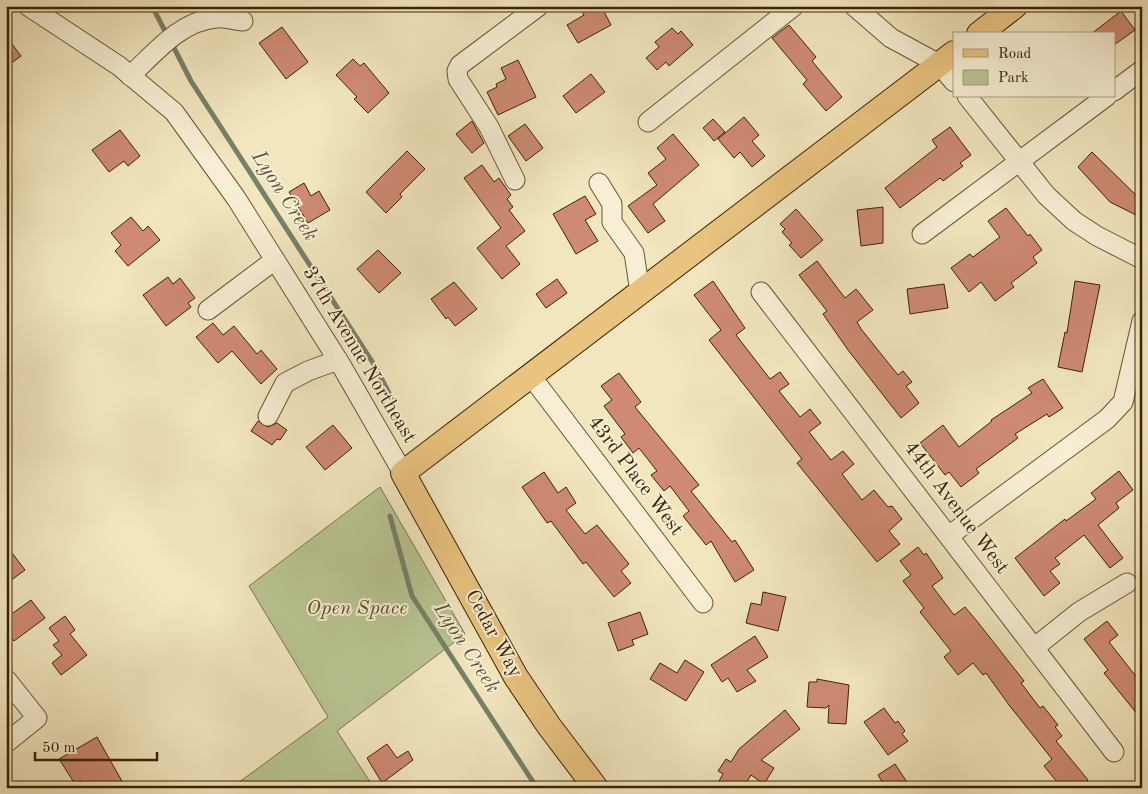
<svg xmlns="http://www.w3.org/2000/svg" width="1148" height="794" font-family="'Old Standard TT',serif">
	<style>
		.green { fill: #b9c593; stroke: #7a744a }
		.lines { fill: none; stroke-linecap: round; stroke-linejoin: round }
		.stream { stroke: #768169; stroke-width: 5 }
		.building { fill: #ce8a74; stroke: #3c2302 }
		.minor-casing { stroke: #6a5431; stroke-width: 21 }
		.major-casing { stroke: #3c2302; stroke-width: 26 }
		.minor { stroke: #f7efd5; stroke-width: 19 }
		.major { stroke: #e9c380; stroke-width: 24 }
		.labels { text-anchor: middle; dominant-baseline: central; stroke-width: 4; stroke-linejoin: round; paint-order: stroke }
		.street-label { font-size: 20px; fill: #3c2302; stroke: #f7efd5 }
		.park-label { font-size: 20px; font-style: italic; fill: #5b4c26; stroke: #f7efd5 }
		.water-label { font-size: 21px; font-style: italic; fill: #595235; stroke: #f7efd5 }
	</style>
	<rect width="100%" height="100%" fill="#f2e6bf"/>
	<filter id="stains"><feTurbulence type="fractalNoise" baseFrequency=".004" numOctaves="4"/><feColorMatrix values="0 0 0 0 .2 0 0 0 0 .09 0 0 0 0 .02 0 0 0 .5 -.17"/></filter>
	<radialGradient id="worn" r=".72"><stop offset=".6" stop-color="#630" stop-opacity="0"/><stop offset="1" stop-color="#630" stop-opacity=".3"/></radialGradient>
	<!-- green -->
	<polygon class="green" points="380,487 465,634 337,731 374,788 231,788 328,717 249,586"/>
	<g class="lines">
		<!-- stream -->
		<g class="stream">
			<polyline points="152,6 167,35"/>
			<polyline points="171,42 191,81 375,366 393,401"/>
			<polyline points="390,516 412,596 537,788"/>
		</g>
	</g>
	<!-- building -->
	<g class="building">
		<polygon points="579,6 601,6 611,25 578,43 567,25 584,15"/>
		<polygon points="1121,11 1135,30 1114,45 1114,34 1091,34"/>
		<polygon points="789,25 816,57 812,61 842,97 826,111 803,84 807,80 772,38"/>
		<polygon points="282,27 308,62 286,79 259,43"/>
		<polygon points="672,28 678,34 681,31 693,45 669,66 666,62 657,70 646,58 659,47 655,42"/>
		<polygon points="6,36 21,56 6,67"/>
		<polygon points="353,59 360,66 364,63 389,93 368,113 354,99 357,97 336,75"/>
		<polygon points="518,60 536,97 498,115 487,92 497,87 496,84 506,79 501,68"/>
		<polygon points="591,74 605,92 576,113 563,96"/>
		<polygon points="744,117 759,135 752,141 765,156 752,167 740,152 734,158 718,139"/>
		<polygon points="713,119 725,132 714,141 703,128"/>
		<polygon points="472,121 484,143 472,153 456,134"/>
		<polygon points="525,124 543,148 526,161 508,136"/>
		<polygon points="950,127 971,155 960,163 963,166 943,181 940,178 900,208 885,188 937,147 932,140"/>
		<polygon points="120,130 140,156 128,166 124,161 109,172 92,150"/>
		<polygon points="673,134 699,165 653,204 665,221 648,233 628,206 657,185 648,173 666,159 657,148"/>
		<polygon points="407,151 425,169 400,194 402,197 386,213 366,192"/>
		<polygon points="1092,152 1142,201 1142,218 1110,202 1078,167"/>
		<polygon points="482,165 494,182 499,178 511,195 507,199 513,207 509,210 525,231 506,246 520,264 502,279 477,248 501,228 464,178"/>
		<polygon points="304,183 311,196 319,191 330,210 308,223 289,192"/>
		<polygon points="585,196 596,214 585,220 598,241 576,254 553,214"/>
		<polygon points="883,207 883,243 861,246 857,210"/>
		<polygon points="1006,208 1028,236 1030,234 1042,250 1033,257 1037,263 1011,283 1014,287 995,301 981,282 969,292 951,268 970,254 973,257 1000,237 988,221"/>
		<polygon points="796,209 823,240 801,258 789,245 792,243 782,232 785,229 780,224"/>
		<polygon points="131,217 143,231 148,226 160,240 128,266 115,251 121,245 111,233"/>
		<polygon points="378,250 401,273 379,293 357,269"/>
		<polygon points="817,261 845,298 856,289 873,310 857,322 861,329 898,375 903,371 912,382 906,386 919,403 901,418 848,350 823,314 827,311 799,275"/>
		<polygon points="168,277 173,284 180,278 195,298 188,303 191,307 166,326 143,295"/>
		<polygon points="557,279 567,293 546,308 536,294"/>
		<polygon points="713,281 745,328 736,335 770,379 780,372 789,384 779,391 800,417 810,409 821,423 809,432 831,460 843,451 854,464 842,474 862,500 874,490 888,507 892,506 902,519 889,531 900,544 877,562 797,463 802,459 709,340 721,330 694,295"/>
		<polygon points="1075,281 1100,285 1082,372 1058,367 1065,332 1067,333"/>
		<polygon points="454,282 477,309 455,326 448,317 446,319 431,299"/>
		<polygon points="944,284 948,308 910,314 907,289"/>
		<polygon points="213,323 223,335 234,326 257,354 261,350 277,369 261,384 232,351 218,363 196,337"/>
		<polygon points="619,373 641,402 635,407 699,485 691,491 732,542 735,540 754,570 735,582 711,541 706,545 683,516 689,511 670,486 664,491 651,475 657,471 639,448 633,453 621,437 625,434 604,406 612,400 601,386"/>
		<polygon points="1043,379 1063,408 1049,417 1047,414 1015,434 1018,438 976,469 979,473 961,487 949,472 945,475 920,443 943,425 959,447 992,421 991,420 1032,393 1028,388"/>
		<polygon points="258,421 268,427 277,423 287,430 280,440 277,439 272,445 251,431"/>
		<polygon points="333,425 352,448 325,470 306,447"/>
		<polygon points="1119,471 1133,490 1116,503 1119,508 1098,525 1123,558 1110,568 1084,535 1055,558 1060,564 1050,571 1060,583 1044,596 1015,558 1065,519 1066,521 1096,499 1091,493"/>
		<polygon points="544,472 558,493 566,487 576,503 566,510 585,534 597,525 629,564 621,571 631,583 614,597 586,562 583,564 551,521 547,523 522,487"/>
		<polygon points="6,545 25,570 6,584"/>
		<polygon points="918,547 924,555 926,553 943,578 932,586 954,615 965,607 976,620 1024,681 1021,683 1040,708 1043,706 1058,725 1055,727 1062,736 1056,741 1088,780 1087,782 1092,788 1062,788 1044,766 1052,759 1009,705 986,673 983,675 973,663 958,675 944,657 951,651 920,612 924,608 903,581 911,575 900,561"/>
		<polygon points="763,592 786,597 778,631 746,623 751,603 761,605"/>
		<polygon points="31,600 45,618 14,641 6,631 6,618"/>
		<polygon points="640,612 648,634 632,640 634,645 618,651 608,623"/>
		<polygon points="65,616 75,630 70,634 87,655 61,675 52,663 62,655 53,645 59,641 49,628"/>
		<polygon points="1107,621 1118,635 1109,642 1142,684 1142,720 1104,673 1108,670 1084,639"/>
		<polygon points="755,636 768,657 747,670 756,681 737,692 728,678 722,682 711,665"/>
		<polygon points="685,660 704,672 686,701 650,679 660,663 677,673"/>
		<polygon points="817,679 849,685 846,724 828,723 829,705 826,708 807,707 809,682 817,682"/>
		<polygon points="884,708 895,723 898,721 905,731 902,734 908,741 888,755 864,722"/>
		<polygon points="785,710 800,729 761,760 774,768 764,784 751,775 743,788 729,788 719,781 723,774 718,771 726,759 731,762 739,749"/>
		<polygon points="97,737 123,783 113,788 84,788 81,781 75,784 59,759"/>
		<polygon points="387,744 397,758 408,751 413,760 382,783 367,758"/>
		<polygon points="895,764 911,788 886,788 878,775"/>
	</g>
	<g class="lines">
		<!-- minor casing -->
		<g class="minor-casing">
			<g id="minor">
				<polyline points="28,6 119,66 174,112 236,198 341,365 403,473"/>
				<polyline points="854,6 891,38 939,64 954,82"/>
				<path d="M 130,76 C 155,53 180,21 216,18 C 224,17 234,20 243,21"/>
				<polyline points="1114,91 1142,70"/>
				<polyline points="967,96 1046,195 1074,221 1097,236 1142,259"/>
				<polyline points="648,122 794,6"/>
				<polyline points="515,180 489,127 458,79 457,71 460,65 539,6"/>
				<polyline points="599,183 612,204 612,222 634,253 640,292"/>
				<polyline points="922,234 1107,96"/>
				<polyline points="761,292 1114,752"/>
				<polyline points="208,310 275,260"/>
				<polyline points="531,376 703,603"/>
				<polyline points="268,416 285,383 308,371 338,360"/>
				<polyline points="950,535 1107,419 1123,402 1142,321"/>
				<polyline points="1034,648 1079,612 1127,583"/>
				<polyline points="6,679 37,718 6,743"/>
			</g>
		</g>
		<!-- major casing -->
		<g class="major-casing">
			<g id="major">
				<polyline points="979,34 1015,6"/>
				<polyline points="596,788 549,726 516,677 403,473 954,53"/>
			</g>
		</g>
		<!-- minor -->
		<use href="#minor" class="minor"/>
		<!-- major -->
		<use href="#major" class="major"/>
	</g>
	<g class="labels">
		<!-- street labels -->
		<g class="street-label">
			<text transform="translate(359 355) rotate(59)">37th Avenue Northeast</text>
			<text transform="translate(635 476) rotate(53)">43rd Place West</text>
			<text transform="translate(956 508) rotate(53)">44th Avenue West</text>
			<text transform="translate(493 634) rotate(61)">Cedar Way</text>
		</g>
		<!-- park labels -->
		<g class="park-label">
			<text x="357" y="609">Open Space</text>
		</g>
		<!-- water labels -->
		<g class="water-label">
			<text transform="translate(284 196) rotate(57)">Lyon Creek</text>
			<text transform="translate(466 648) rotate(57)">Lyon Creek</text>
		</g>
	</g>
	<!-- margin -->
	<rect width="1148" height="794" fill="none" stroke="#f2e6bf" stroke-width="25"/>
	<rect x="8" y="8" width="1133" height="779" fill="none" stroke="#3c2302" stroke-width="2.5"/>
	<rect x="12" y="12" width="1123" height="769" fill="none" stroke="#3c2302"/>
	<!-- legend -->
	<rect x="953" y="32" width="162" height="65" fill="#f7efd5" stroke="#ac9d81"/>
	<rect x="963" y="49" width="25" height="8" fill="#e9c380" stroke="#ac9d81"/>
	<text x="998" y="58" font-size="15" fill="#3c2302">Road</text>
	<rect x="963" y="70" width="25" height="15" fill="#b9c593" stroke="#ac9d81"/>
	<text x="998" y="82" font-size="15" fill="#3c2302">Park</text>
	<!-- scale -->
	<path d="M35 752v8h122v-8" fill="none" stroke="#3c2302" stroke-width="2.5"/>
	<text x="42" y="752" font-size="15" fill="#3c2302" stroke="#f7efd5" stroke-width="4" paint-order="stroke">50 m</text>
	<rect width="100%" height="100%" filter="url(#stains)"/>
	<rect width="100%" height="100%" fill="url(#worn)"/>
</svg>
